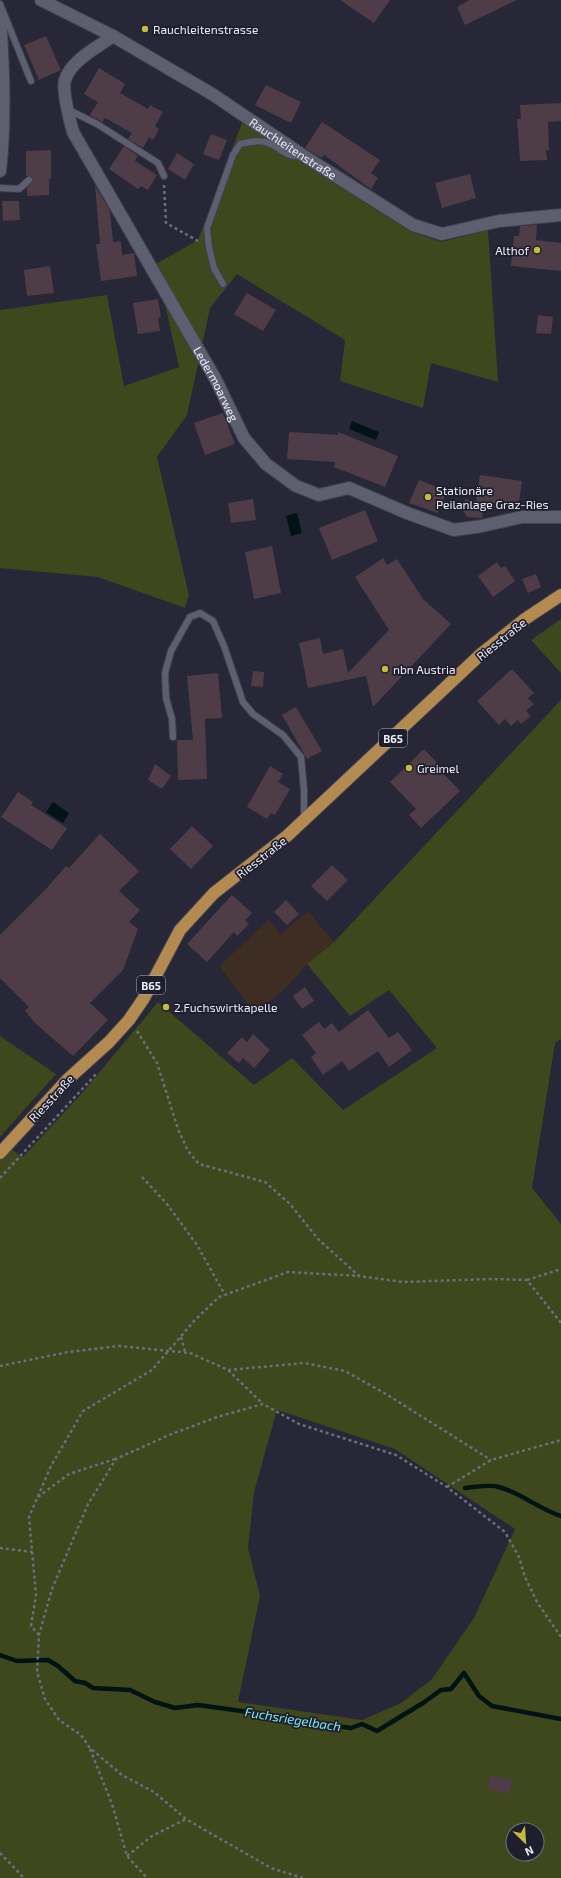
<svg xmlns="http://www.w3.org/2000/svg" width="561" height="1878" font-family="'Exo 2',sans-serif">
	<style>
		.industrial { fill: #3d2d22 }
		.green { fill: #3f471c; fill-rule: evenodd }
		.water { fill: #011314 }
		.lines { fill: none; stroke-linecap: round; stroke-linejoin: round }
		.stream { stroke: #011314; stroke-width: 4.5 }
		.building { fill: #4e3d46 }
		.lane-casing { stroke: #41414e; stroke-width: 8 }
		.street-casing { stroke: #41414e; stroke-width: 14 }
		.primary-casing { stroke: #41414e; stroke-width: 14 }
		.path { stroke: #6d6d7b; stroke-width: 2.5; stroke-dasharray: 3 3; stroke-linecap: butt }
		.lane { stroke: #5d5e70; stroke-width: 6 }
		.street { stroke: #5d5e70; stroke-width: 12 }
		.primary { stroke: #b38a50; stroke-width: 12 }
		.poi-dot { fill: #c4bc3e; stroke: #1e1e2d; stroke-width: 1.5 }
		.labels { text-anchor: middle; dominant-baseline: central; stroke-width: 3.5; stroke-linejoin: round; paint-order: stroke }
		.shield { fill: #1e1e2d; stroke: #b0b0bc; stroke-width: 1 }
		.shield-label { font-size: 11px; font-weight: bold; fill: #eeeef9 }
		.poi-label { font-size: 12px; fill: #eeeef9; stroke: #1e1e2d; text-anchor: start }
		.street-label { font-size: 12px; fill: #eeeef9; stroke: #1e1e2d }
		.water-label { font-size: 13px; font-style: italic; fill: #7de9ed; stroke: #1e1e2d }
	</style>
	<rect width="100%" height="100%" fill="#272737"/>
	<!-- industrial -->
	<polygon class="industrial" points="308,911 334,942 307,964 287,987 255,1014 219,966 269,920 281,934"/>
	<!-- green -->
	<g class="green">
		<polygon points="243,120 362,201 411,232 442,242 488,230 498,382 431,363 423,408 340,381 345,340 237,274 210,308 187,415 157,457 189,595 185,608 98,577 0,568 0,310 107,295 124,386 179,367 156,264 198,240"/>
		<polygon points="561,619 561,673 531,640"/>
		<path d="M 561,700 L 561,1039 L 555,1043 L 532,1188 L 561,1224 L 561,1878 L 0,1878 L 0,1142 L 23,1157 L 83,1092 L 158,1002 L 254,1085 L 292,1058 L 343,1110 L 437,1048 L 389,990 L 350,1016 L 307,964 L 334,942 ZM 277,1410 L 395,1449 L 515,1529 L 474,1618 L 432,1679 L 401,1703 L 362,1720 L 238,1702 L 260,1596 L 248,1548 L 254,1492 ZM 513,1830 L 537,1830 L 537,1854 L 513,1854 Z"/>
		<polygon points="0,1036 56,1074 0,1137"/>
	</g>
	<!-- water -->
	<g class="water">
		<polygon points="352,421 379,432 376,440 349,429"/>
		<polygon points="297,513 302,533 291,536 286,516"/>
		<polygon points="53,802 69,813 63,823 46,812"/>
	</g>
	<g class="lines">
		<!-- stream -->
		<g class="stream">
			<path d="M 465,1488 C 476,1487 490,1484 499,1487 C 521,1493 539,1509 561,1516"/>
			<polyline points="0,1655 17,1661 48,1660 58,1666 75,1681 85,1683 93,1688 130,1690 155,1702 175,1708 198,1705 292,1718 314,1724 330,1724 336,1726 351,1728 362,1724 377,1731 423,1703 441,1690 451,1689 464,1673 479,1696 492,1706 561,1719"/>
		</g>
	</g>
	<!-- building -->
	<g class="building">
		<polygon points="340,0 390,0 374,23"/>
		<polygon points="470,0 517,0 465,25 457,7"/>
		<polygon points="46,36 61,70 39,80 24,45"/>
		<polygon points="99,68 125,84 120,93 148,109 150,105 163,112 155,126 159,129 153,140 149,137 143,148 128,139 132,133 105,118 102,122 90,115 98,102 84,94"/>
		<polygon points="266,85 301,102 291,123 255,105"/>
		<polygon points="561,103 561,121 548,122 549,150 546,150 547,160 520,161 517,119 521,119 520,105"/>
		<polygon points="322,122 380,160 371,173 378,178 371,189 324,155 322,158 305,148"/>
		<polygon points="211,134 227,140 219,160 203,154"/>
		<polygon points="124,146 138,156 135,161 157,175 148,190 141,186 138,189 109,169"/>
		<polygon points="51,150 51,179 49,179 49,195 27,196 27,188 33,179 31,176 26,176 26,151"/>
		<polygon points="177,153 194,164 185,180 168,169"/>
		<polygon points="470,174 476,198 442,208 435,183"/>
		<polygon points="95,185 110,211 113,242 121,241 122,255 134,253 137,276 101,281 96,244 100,244"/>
		<polygon points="2,201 19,201 20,220 3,221"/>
		<polygon points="537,225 536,240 561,243 561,271 511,266 514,236 519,236 520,226"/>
		<polygon points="50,266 54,293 27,296 24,270"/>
		<polygon points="247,293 276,310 263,331 234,314"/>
		<polygon points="158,299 161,317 158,318 160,331 138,334 133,303"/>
		<polygon points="538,315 553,317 551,334 536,333"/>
		<polygon points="223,413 235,444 205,455 194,423"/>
		<polygon points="289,432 338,435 338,432 398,456 385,487 334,467 335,462 287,459"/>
		<polygon points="480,475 522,481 518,508 497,505 496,508 484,506 482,518 467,517 463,511 465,499 476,501"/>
		<polygon points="419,480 447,491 438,513 409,503"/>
		<polygon points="253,499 256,520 231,523 228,503"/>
		<polygon points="365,510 378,541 332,560 319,528"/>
		<polygon points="272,546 281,593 254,599 245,552"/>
		<polygon points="383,558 387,565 397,559 423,599 451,624 373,707 366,676 308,688 299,643 320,638 323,654 343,649 348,673 389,630 355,577"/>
		<polygon points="497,562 501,568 505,566 515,581 493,597 478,576"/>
		<polygon points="536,574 541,587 528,593 522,579"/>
		<polygon points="512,669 534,693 528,698 534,704 526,711 531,716 521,724 518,720 511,726 505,719 499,725 477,701"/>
		<polygon points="253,671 264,672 263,687 251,686"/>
		<polygon points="218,673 222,718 205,719 207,779 178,780 177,740 193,740 187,676"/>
		<polygon points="296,707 322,751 307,759 282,715"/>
		<polygon points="424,749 442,768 440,770 460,791 421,828 409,815 416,809 390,782"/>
		<polygon points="155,764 171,776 162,789 148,780"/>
		<polygon points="270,766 283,774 278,782 290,789 275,815 271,813 267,819 247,807"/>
		<polygon points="18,792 33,802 31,805 67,828 52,850 1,817"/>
		<polygon points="192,826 213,846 191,869 170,849"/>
		<polygon points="100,834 139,871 119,891 140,910 129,922 138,929 123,970 90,1003 108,1020 73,1056 36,1024 25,1011 29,1007 0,978 0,935 46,889 66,866 69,868"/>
		<polygon points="332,865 348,880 327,901 311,886"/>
		<polygon points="232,895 252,913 245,920 249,924 237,936 234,932 207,962 187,944"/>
		<polygon points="286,900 299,914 287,925 274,912"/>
		<polygon points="305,987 314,1001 302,1009 293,996"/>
		<polygon points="368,1010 389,1038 398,1032 412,1050 389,1067 378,1051 349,1071 342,1061 323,1075 311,1057 316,1053 302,1035 319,1022 324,1029 332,1023 339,1032"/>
		<polygon points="253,1034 270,1050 254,1068 243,1058 239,1063 227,1053 242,1037 247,1042"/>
		<polygon points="491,1775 513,1780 509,1794 488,1789 489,1776"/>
	</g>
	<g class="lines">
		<!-- lane casing -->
		<g class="lane-casing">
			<g id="lane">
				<polyline points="0,4 31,81"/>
				<polyline points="67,109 97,124 158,163 164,176"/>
				<polyline points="0,188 19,189 29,180"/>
				<path d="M 223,284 L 214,268 L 209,247 L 207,228 L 233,155 L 240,144 C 249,142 257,140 265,142 C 281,146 283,158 303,156"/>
				<polyline points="173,737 172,719 166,698 165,673 171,651 190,617 200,613 213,621 224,646 243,702 253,714 283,735 301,757 304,790 304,819"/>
			</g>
		</g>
		<!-- street casing -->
		<g class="street-casing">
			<g id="street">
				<path id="s1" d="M 41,0 L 113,36 L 212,94 L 304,156 L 413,225 L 442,234 L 499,221 L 561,215"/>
				<path d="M 0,12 C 3,65 6,118 0,171"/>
				<path id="s2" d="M 113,36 C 97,48 71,60 65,80 C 62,90 70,121 73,132 L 216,380 L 244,438 L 266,464 L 296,486 L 319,495 L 349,488 L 407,513 L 454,530 L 482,526 L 522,517 L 561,517"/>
			</g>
		</g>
		<!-- primary casing -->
		<g class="primary-casing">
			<polyline id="primary" points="0,1153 67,1080 109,1042 129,1020 144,998 180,930 214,893 287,836 481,654 525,619 561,595"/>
		</g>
		<!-- path -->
		<g class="path">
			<polyline points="164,185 166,223 198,241"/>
			<polyline points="137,1031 157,1063 178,1129 188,1151 199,1164 265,1182 290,1204 318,1239 359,1276 403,1282 490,1279 527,1280 561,1323"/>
			<polyline points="142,1177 167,1204 197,1245 225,1295"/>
			<polyline points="0,1178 97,1073"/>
			<polyline points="527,1280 561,1269"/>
			<polyline points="181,1337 185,1352"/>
			<polyline points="0,1366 68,1352 119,1346 190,1353 228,1370 262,1403"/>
			<polyline points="228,1370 304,1363 345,1371 386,1394 491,1460"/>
			<polyline points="447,1487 491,1460 561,1440"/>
			<polyline points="38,1497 69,1474 115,1459"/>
			<polyline points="0,1548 32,1552"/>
			<polyline points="39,1635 31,1626 36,1595 29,1517 51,1466 83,1411 152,1370 194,1321 219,1297 288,1272 359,1276"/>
			<polyline points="90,1749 112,1804 127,1856 147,1878"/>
			<polyline points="0,1853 24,1878"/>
			<polyline points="127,1856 152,1836 186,1819"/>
			<polyline points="303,1878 271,1868 186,1819 154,1792 122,1775 90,1748 81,1735 59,1720 45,1699 37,1672 39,1635 52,1589 88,1504 116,1459 169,1435 217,1417 263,1404 299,1424 396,1455 447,1487 505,1532 519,1557 525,1577 537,1602 561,1637"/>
		</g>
		<!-- lane -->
		<use href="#lane" class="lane"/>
		<!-- street -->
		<use href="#street" class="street"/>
		<!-- primary -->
		<use href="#primary" class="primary"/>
	</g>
	<!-- markers -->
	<g class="poi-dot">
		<circle cx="145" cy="29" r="4"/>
		<circle cx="537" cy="250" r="4"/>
		<circle cx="428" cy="497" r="4"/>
		<circle cx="385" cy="669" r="4"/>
		<circle cx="409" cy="768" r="4"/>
		<circle cx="166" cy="1007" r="4"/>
	</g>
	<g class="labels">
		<!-- shield labels -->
		<g class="shield">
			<rect x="379" y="729" width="28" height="18" rx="3"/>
			<rect x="137" y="976" width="28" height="18" rx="3"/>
		</g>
		<g class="shield-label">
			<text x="393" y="738">B65</text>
			<text x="151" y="985">B65</text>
		</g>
		<!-- poi labels -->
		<g class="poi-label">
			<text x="153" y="29">Rauchleitenstrasse</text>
			<text x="529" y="250" text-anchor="end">Althof</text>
			<text x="436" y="490">Stationäre<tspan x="436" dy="14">Peilanlage Graz-Ries</tspan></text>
			<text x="393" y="669">nbn Austria</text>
			<text x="417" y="768">Greimel</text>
			<text x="174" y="1007">2.Fuchswirtkapelle</text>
		</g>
		<!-- street labels -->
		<g class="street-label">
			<text stroke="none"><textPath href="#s1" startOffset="293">Rauchleitenstraße</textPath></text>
			<text stroke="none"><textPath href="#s2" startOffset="409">Ledermoarweg</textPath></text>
			<text transform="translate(501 639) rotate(-39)">Riesstraße</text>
			<text transform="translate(261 857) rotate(-38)">Riesstraße</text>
			<text transform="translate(51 1098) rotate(-47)">Riesstraße</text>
		</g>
		<!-- water labels -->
		<g class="water-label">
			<text transform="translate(293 1719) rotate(9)">Fuchsriegelbach</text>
		</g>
	</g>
	<!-- north arrow -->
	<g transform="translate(525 1842) rotate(155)"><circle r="19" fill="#1e1e2d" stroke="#71717f"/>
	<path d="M0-3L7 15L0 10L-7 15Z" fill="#c4bc3e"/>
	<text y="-6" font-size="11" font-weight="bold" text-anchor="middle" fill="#eeeef9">N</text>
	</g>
</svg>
